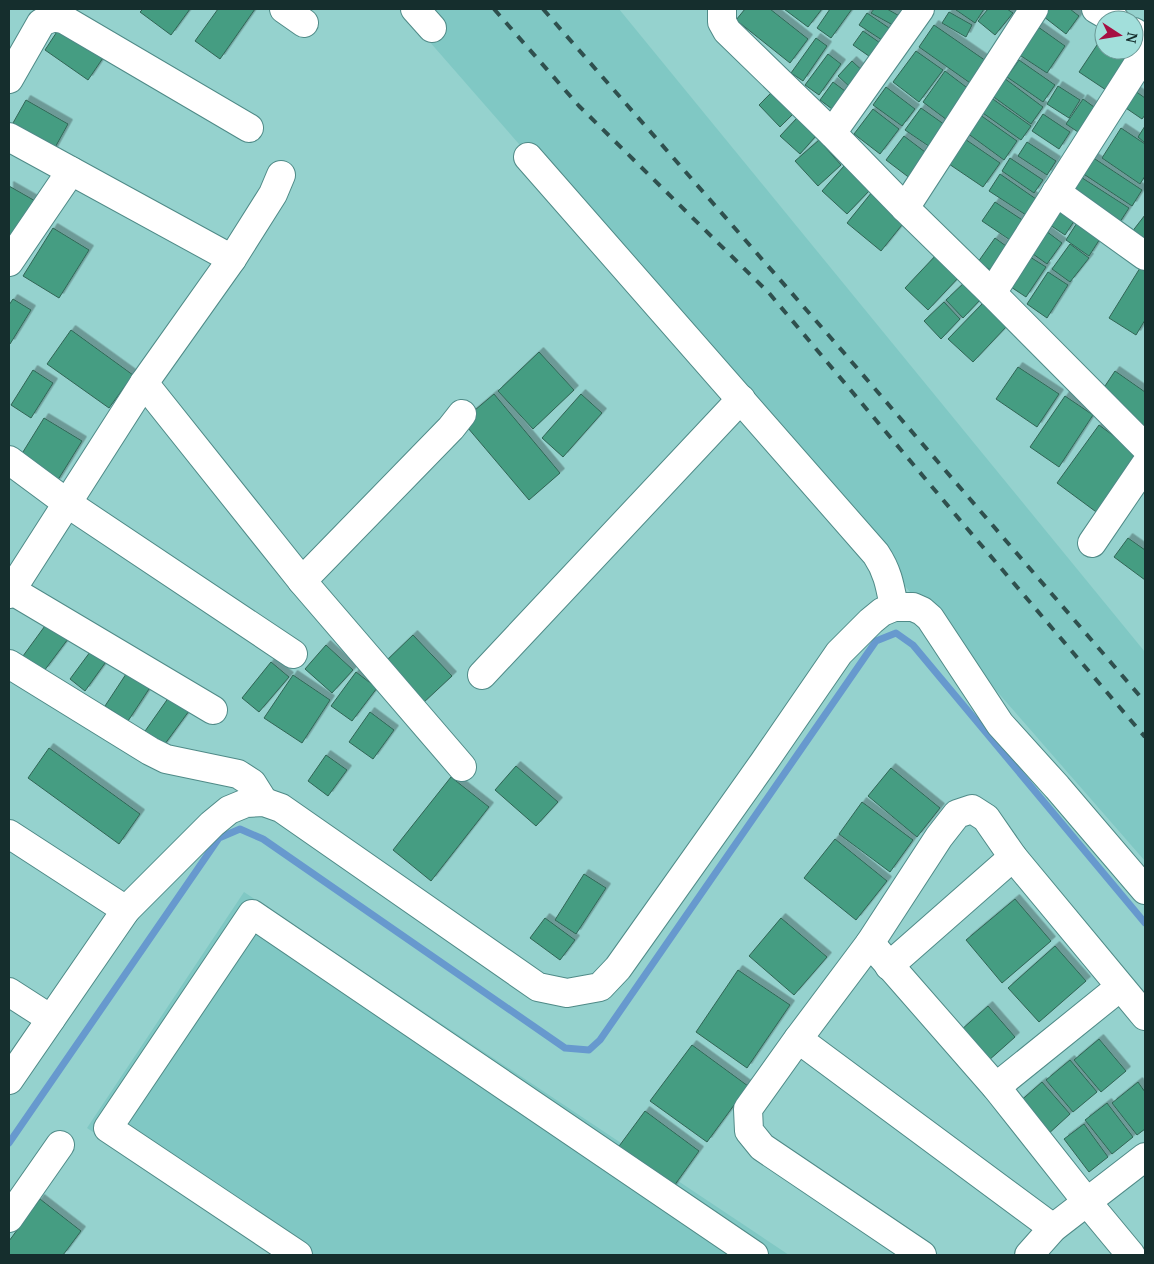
<svg xmlns="http://www.w3.org/2000/svg" width="1154" height="1264" font-family="'PT Serif',serif">
	<style>
		.built { fill: #80c8c4 }
		.lines { fill: none; stroke-linecap: round; stroke-linejoin: round }
		.stream { stroke: #6799ce; stroke-width: 7 }
		.building { fill: #449d82; stroke: #316555; filter: url(#shadow) }
		.street-casing { stroke: #4f8a87; stroke-width: 30 }
		.street { stroke: #fff; stroke-width: 28 }
		.rail { stroke: #2f504e; stroke-width: 4; stroke-dasharray: 9 9; stroke-linecap: butt }
	</style>
	<defs>
		<filter id="shadow"><feDropShadow dx="4.5" dy="-4.5" stdDeviation="0" flood-color="#0004"/></filter>
	</defs>
	<rect width="100%" height="100%" fill="#95d2ce"/>
	<!-- built -->
	<g class="built">
		<polygon points="401,9 619,9 1145,652 1145,861"/>
		<polygon points="244,892 789,1255 278,1255 87,1128"/>
	</g>
	<g class="lines">
		<!-- stream -->
		<polyline class="stream" points="9,1143 219,838 240,829 263,839 565,1048 589,1050 600,1040 876,641 896,633 913,645 1145,923"/>
	</g>
	<!-- building -->
	<g class="building">
		<polygon points="143,9 190,9 171,35 140,12"/>
		<polygon points="218,9 255,9 220,59 195,41"/>
		<polygon points="745,9 770,9 808,39 790,63 736,20"/>
		<polygon points="784,9 822,9 808,27"/>
		<polygon points="830,9 852,9 831,38 817,28"/>
		<polygon points="874,9 887,9 905,19 900,29 871,13"/>
		<polygon points="957,9 984,9 975,23 956,10"/>
		<polygon points="988,9 1007,9 1013,13 995,35 978,21"/>
		<polygon points="1042,9 1070,9 1079,16 1066,34 1039,13"/>
		<polygon points="949,12 972,25 966,37 942,23"/>
		<polygon points="867,13 895,32 888,44 859,25"/>
		<polygon points="62,24 105,55 88,80 45,50"/>
		<polygon points="1034,24 1065,46 1047,73 1015,52"/>
		<polygon points="934,25 989,63 973,85 919,47"/>
		<polygon points="863,31 886,47 876,61 853,45"/>
		<polygon points="816,38 827,46 803,81 791,73"/>
		<polygon points="1101,39 1104,41 1104,50 1117,50 1131,59 1109,92 1079,72"/>
		<polygon points="916,51 943,70 919,102 893,82"/>
		<polygon points="828,54 841,64 819,95 805,85"/>
		<polygon points="1019,60 1055,85 1043,102 1007,77"/>
		<polygon points="852,61 866,74 852,89 838,76"/>
		<polygon points="945,71 974,93 951,123 923,102"/>
		<polygon points="1004,78 1043,107 1031,124 991,95"/>
		<polygon points="833,82 849,94 836,112 820,100"/>
		<polygon points="1058,86 1080,100 1069,118 1047,104"/>
		<polygon points="886,87 915,109 902,126 873,105"/>
		<polygon points="1131,88 1145,98 1145,115 1142,119 1120,104"/>
		<polygon points="772,92 793,114 780,127 759,105"/>
		<polygon points="990,97 1031,126 1021,140 980,111"/>
		<polygon points="1083,99 1101,112 1084,136 1066,124"/>
		<polygon points="26,100 68,124 52,153 9,130"/>
		<polygon points="921,108 948,127 933,149 905,130"/>
		<polygon points="873,109 899,129 880,154 854,134"/>
		<polygon points="976,112 1017,141 1004,160 963,130"/>
		<polygon points="1043,114 1070,132 1059,149 1032,131"/>
		<polygon points="797,118 816,136 800,154 780,136"/>
		<polygon points="1145,126 1145,143 1138,137"/>
		<polygon points="1121,128 1145,144 1145,176 1140,184 1102,158"/>
		<polygon points="904,136 929,155 911,179 886,160"/>
		<polygon points="962,137 1000,163 983,187 946,162"/>
		<polygon points="819,140 841,165 818,186 795,161"/>
		<polygon points="1027,142 1056,161 1047,175 1018,156"/>
		<polygon points="1089,155 1142,190 1132,206 1079,171"/>
		<polygon points="1010,158 1043,180 1034,193 1002,171"/>
		<polygon points="844,166 870,190 847,214 822,191"/>
		<polygon points="1073,172 1129,208 1118,225 1062,189"/>
		<polygon points="1000,174 1036,199 1026,215 989,191"/>
		<polygon points="9,186 37,202 9,249"/>
		<polygon points="872,192 906,220 881,251 847,223"/>
		<polygon points="995,202 1027,223 1013,242 982,221"/>
		<polygon points="1057,202 1078,215 1065,235 1044,221"/>
		<polygon points="1082,215 1105,231 1089,256 1066,240"/>
		<polygon points="1145,215 1145,250 1128,237"/>
		<polygon points="53,228 89,250 59,298 23,276"/>
		<polygon points="1042,228 1062,243 1047,264 1026,249"/>
		<polygon points="995,238 1013,251 997,274 978,262"/>
		<polygon points="1070,244 1089,258 1070,282 1052,269"/>
		<polygon points="938,253 961,275 928,310 905,288"/>
		<polygon points="1027,255 1046,267 1026,297 1008,285"/>
		<polygon points="1140,268 1145,271 1145,320 1136,335 1109,318"/>
		<polygon points="1048,272 1068,285 1047,318 1027,304"/>
		<polygon points="966,281 982,298 963,318 946,300"/>
		<polygon points="13,299 31,310 10,344 9,343 9,305"/>
		<polygon points="944,302 960,319 941,339 924,321"/>
		<polygon points="983,303 1007,326 973,362 948,339"/>
		<polygon points="71,330 133,375 109,408 47,364"/>
		<polygon points="539,352 574,390 533,429 498,391"/>
		<polygon points="1018,367 1059,394 1037,427 996,399"/>
		<polygon points="33,370 53,383 31,418 11,405"/>
		<polygon points="1115,371 1145,392 1145,428 1099,395"/>
		<polygon points="494,394 560,473 529,500 462,421"/>
		<polygon points="581,394 602,413 563,457 542,438"/>
		<polygon points="1065,396 1093,415 1059,467 1030,447"/>
		<polygon points="44,418 82,441 56,483 18,460"/>
		<polygon points="1099,425 1145,459 1103,517 1057,483"/>
		<polygon points="1128,538 1145,550 1145,580 1114,557"/>
		<polygon points="50,619 71,635 44,671 23,656"/>
		<polygon points="413,635 452,676 422,704 384,663"/>
		<polygon points="326,645 353,670 332,693 305,669"/>
		<polygon points="93,648 108,659 85,691 70,679"/>
		<polygon points="271,662 289,677 259,712 242,698"/>
		<polygon points="128,671 151,686 128,721 105,706"/>
		<polygon points="356,672 377,688 352,721 331,706"/>
		<polygon points="293,675 330,700 302,743 264,718"/>
		<polygon points="169,697 189,711 162,748 143,734"/>
		<polygon points="370,712 394,730 373,759 349,742"/>
		<polygon points="49,748 140,814 119,844 28,778"/>
		<polygon points="326,755 347,770 328,796 308,781"/>
		<polygon points="516,766 558,802 536,826 495,790"/>
		<polygon points="891,768 940,808 917,837 868,796"/>
		<polygon points="451,777 489,807 431,881 393,850"/>
		<polygon points="862,802 913,840 890,872 839,834"/>
		<polygon points="835,839 887,881 856,920 804,878"/>
		<polygon points="584,874 606,888 576,934 555,920"/>
		<polygon points="1015,899 1051,941 1002,983 966,940"/>
		<polygon points="545,918 575,940 560,960 530,938"/>
		<polygon points="781,918 827,957 794,995 749,956"/>
		<polygon points="1055,946 1086,981 1039,1022 1008,988"/>
		<polygon points="738,970 790,1005 747,1068 696,1032"/>
		<polygon points="988,1006 1015,1037 988,1061 961,1030"/>
		<polygon points="1099,1039 1126,1071 1101,1092 1074,1060"/>
		<polygon points="692,1045 748,1086 707,1142 650,1101"/>
		<polygon points="1070,1060 1097,1092 1073,1112 1046,1080"/>
		<polygon points="1042,1082 1070,1114 1046,1136 1017,1104"/>
		<polygon points="1138,1082 1145,1092 1145,1129 1137,1135 1112,1103"/>
		<polygon points="1107,1103 1133,1137 1112,1154 1085,1120"/>
		<polygon points="645,1111 699,1151 669,1193 614,1153"/>
		<polygon points="1084,1124 1108,1157 1089,1172 1064,1139"/>
		<polygon points="40,1199 81,1231 63,1255 9,1255 9,1241"/>
	</g>
	<g class="lines">
		<!-- street casing -->
		<g class="street-casing">
			<g id="street">
				<polyline points="284,9 304,23"/>
				<polyline points="415,9 432,28"/>
				<polyline points="722,9 722,22 727,31 832,133 905,208 992,293 1145,447"/>
				<polyline points="1096,9 1115,20"/>
				<polyline points="1134,32 1145,39"/>
				<path d="M 9,79 L 41,23 C 49,18 56,16 65,20 L 249,128"/>
				<polyline points="832,133 920,9"/>
				<polyline points="9,137 232,259"/>
				<path d="M 528,157 L 876,554 C 888,572 890,586 894,607"/>
				<polyline points="1056,192 1145,256"/>
				<polyline points="905,208 1034,9"/>
				<polyline points="9,262 71,171"/>
				<polyline points="992,293 1145,53"/>
				<polyline points="144,383 302,581 462,767"/>
				<polyline points="9,460 67,503 293,654"/>
				<polyline points="1092,543 1145,465"/>
				<polyline points="302,581 451,428 462,414"/>
				<polyline points="11,590 213,710"/>
				<polyline points="9,594 144,383 232,259 273,194 281,175"/>
				<polyline points="9,664 150,751 166,759 238,774 252,783 264,802"/>
				<polyline points="482,675 741,399"/>
				<polyline points="9,834 126,910"/>
				<polyline points="870,943 996,1087 1087,1202 1131,1255"/>
				<polyline points="889,966 1013,857"/>
				<polyline points="9,992 51,1019"/>
				<polyline points="798,1039 748,1109 749,1131 762,1147 922,1255"/>
				<polyline points="9,1080 126,910 212,824 229,810 246,803 264,802 281,808 538,987 567,993 600,987 618,968 764,762 839,653 871,621 882,612 894,607 913,607 922,611 930,618 1000,724 1057,787 1145,890"/>
				<polyline points="996,1087 1120,987"/>
				<polyline points="9,1218 60,1145"/>
				<polyline points="1053,1228 798,1039 870,943 939,837 957,814 972,809 986,818 1013,857 1145,1016"/>
				<polyline points="298,1255 108,1128 252,914 754,1255"/>
				<polyline points="1029,1255 1053,1228 1145,1157"/>
			</g>
		</g>
		<!-- street -->
		<use href="#street" class="street"/>
		<!-- rail -->
		<g class="rail">
			<polyline points="494,9 579,106 769,293 965,526 1145,737"/>
			<polyline points="543,9 838,346 1145,702"/>
		</g>
	</g>
	<!-- border -->
	<rect width="1154" height="1264" fill="none" stroke="#152e2d" stroke-width="20"/>
	<!-- north arrow -->
	<g transform="translate(1119 35) rotate(102)"><circle r="24" fill="#a2dfdb" stroke="#6a9895"/>
	<path d="M0-4L9 19L0 12L-9 19Z" fill="#a60f42"/>
	<text y="-8" font-size="14" font-weight="bold" text-anchor="middle" fill="#152e2d">N</text>
	</g>
</svg>
